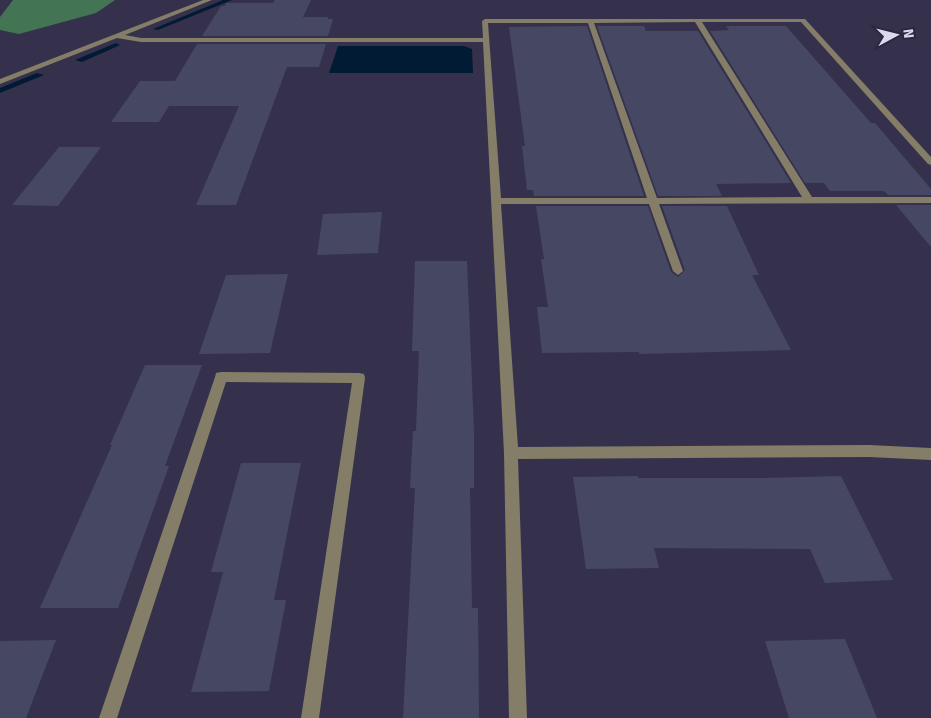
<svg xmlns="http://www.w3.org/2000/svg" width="931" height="718" font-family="'Fira Sans',sans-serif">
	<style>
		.forest { fill: #437453 }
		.water { fill: #001b33 }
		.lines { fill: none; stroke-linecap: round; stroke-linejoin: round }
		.stream { fill: #001b33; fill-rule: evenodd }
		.building { fill: #464763 }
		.minor { fill: #847d67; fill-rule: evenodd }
	</style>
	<rect width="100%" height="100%" fill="#35314c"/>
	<!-- forest -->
	<polygon class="forest" points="13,0 115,0 96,13 19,34 0,30 0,17"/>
	<!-- water -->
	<polygon class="water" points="338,46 464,46 472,49 473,73 329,73"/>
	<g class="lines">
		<!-- stream -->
		<g class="stream">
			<polygon points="223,0 232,0 158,30 153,29"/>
			<polygon points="116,43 120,45 118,46 82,62 75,60"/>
			<polygon points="37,73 44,75 0,93 0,88"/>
		</g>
	</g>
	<!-- building -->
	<g class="building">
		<polygon points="275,0 311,0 303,17 328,17 328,19 333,19 328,36 202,36 221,6 225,6 226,3 273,3"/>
		<polygon points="587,26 644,196 534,196 533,190 527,190 522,146 525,146 509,27"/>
		<polygon points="597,26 644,26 646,31 698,31 791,183 716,184 722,196 658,196"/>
		<polygon points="726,26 786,26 871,123 875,123 931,189 931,195 888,195 884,191 830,191 824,183 805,183 710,31 729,30"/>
		<polygon points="197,44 326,44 319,67 287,67 236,205 196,205 239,106 169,106 159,122 111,122 140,81 175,81"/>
		<polygon points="59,147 101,147 58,206 12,205"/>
		<polygon points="896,205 931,205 931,247"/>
		<polygon points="536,206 648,206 671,272 678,277 685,270 662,206 727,206 759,275 752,275 791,350 639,354 639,352 542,353 537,307 548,307 541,259 544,259"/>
		<polygon points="382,212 378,253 317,255 323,214"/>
		<polygon points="415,261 467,261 474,431 474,488 470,488 472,608 478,608 479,718 403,718 415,488 410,488 413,431 416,431 419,351 412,351"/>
		<polygon points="288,274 270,353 199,354 226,275"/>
		<polygon points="145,365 202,365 165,466 169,466 118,608 40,608 112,445 110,445"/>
		<polygon points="241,463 301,463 274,600 286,600 269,691 191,692 223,572 211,572"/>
		<polygon points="638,476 638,478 760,478 841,476 893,580 825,583 810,549 654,548 659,568 586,569 573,477"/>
		<polygon points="845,639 877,718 789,718 765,641"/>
		<polygon points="56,640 26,718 0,718 0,641"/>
	</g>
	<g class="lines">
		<!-- minor -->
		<g class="minor">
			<path d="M 203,0 L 212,0 L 125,35 L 141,38 L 483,38 L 482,21 L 485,19 L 805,19 L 931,157 L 931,165 L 928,164 L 801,22 L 702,22 L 812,197 L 931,197 L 931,203 L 659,204 L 683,271 L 678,275 L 673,271 L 649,204 L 501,204 L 518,447 L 869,445 L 931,448 L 931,460 L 869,457 L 518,459 L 527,718 L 509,718 L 504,453 L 483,42 L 141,42 L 117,38 L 0,84 L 0,79 ZM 695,22 L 802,197 L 657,198 L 594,23 ZM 488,23 L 588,23 L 647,198 L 501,198 Z"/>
			<polygon points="221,372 359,373 364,374 365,378 319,718 301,718 352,383 226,382 117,718 99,718 215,377 216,373"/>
		</g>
	</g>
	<!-- north arrow -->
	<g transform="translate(896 35) rotate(83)" stroke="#2b2741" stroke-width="4" paint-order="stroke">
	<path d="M0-4L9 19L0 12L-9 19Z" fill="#dbd9eb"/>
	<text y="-8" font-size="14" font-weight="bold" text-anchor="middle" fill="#dbd9eb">N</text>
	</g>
</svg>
